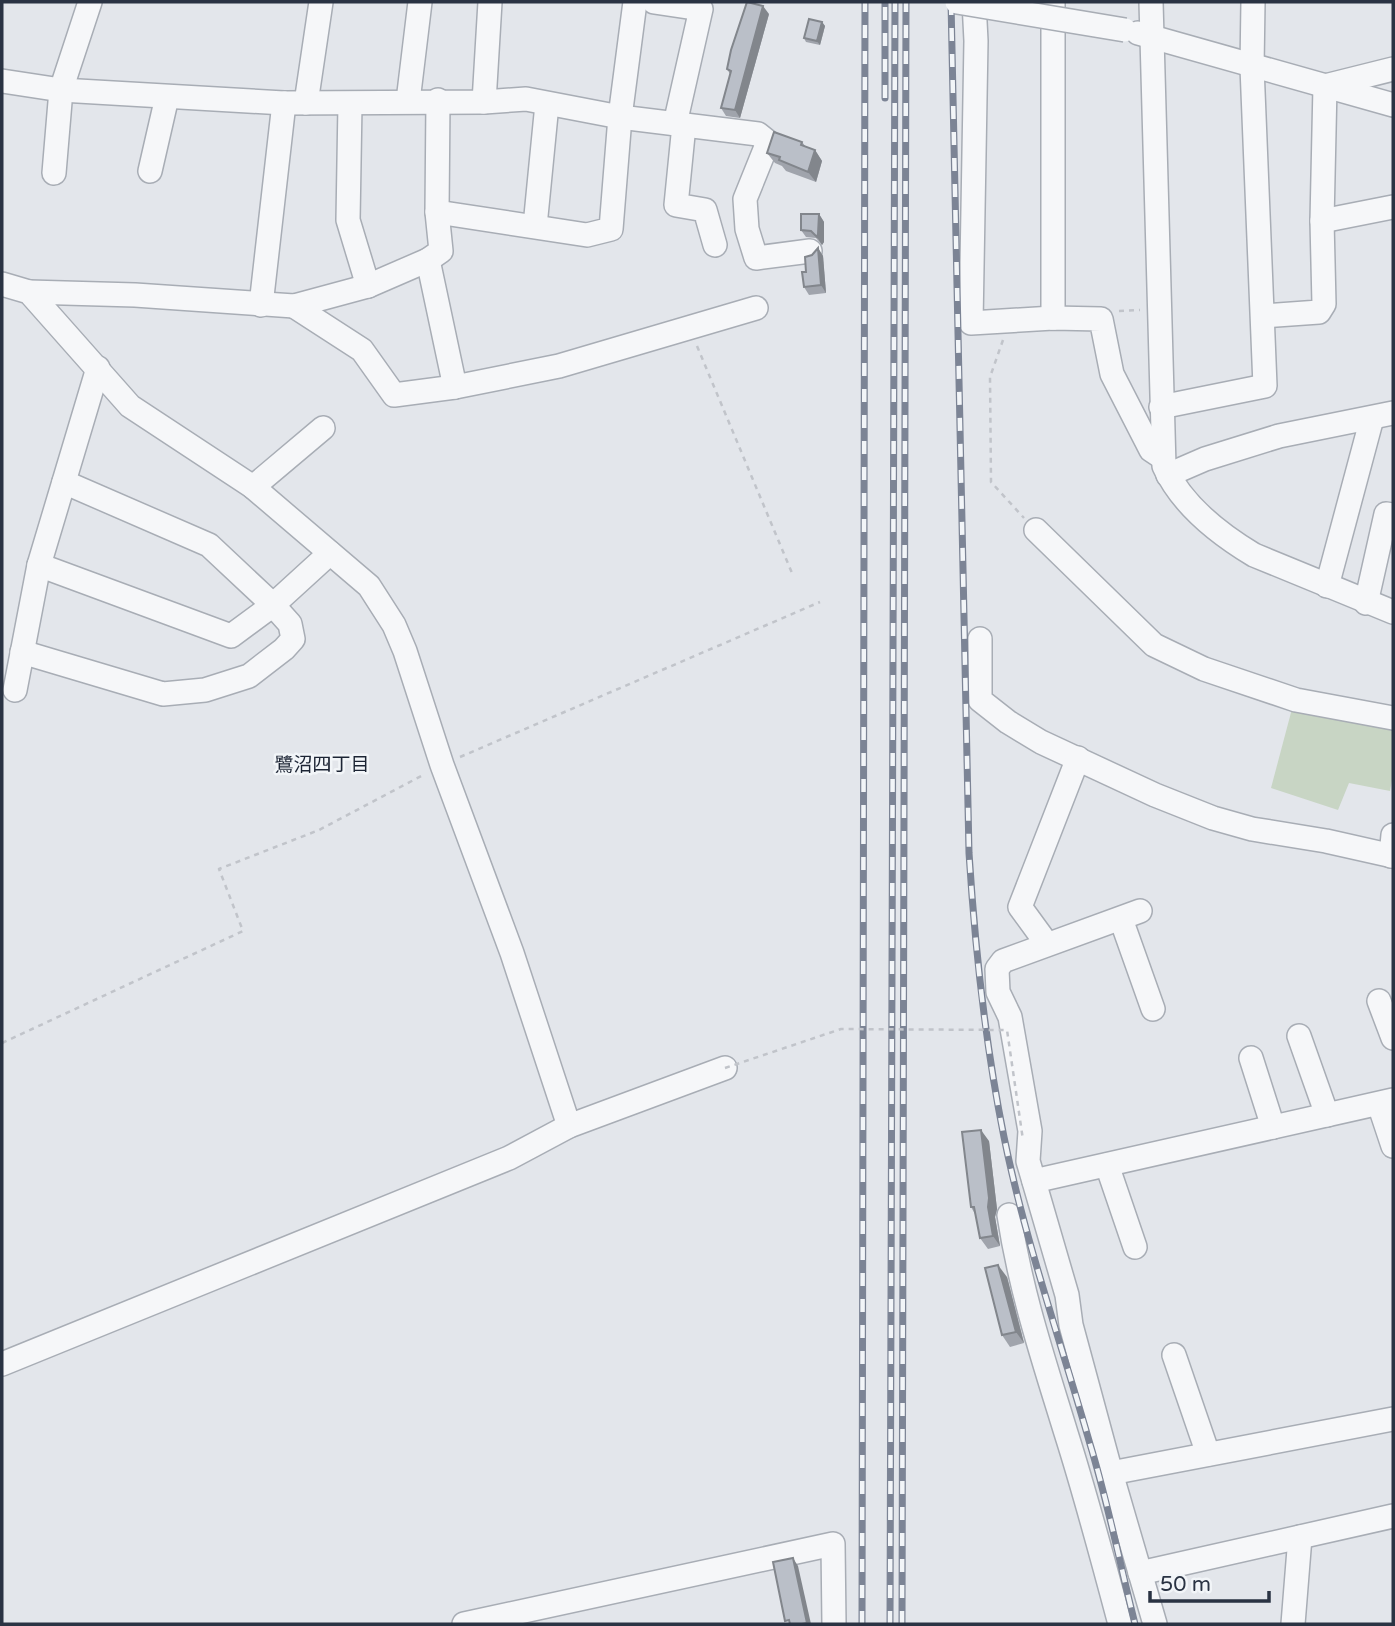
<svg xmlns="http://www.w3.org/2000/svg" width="1395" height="1626" font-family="'Varela Round','Noto Sans JP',sans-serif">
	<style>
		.green { fill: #c8d5c4 }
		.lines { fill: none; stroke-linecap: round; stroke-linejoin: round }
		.minor-casing { stroke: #a8adb5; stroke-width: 26 }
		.path { stroke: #c1c4ca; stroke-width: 2.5; stroke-dasharray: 5 5; stroke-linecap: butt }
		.minor { stroke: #f6f7f9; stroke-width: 23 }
		.rail-casing { stroke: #7c8495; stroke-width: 7 }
		.rail { stroke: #f2f5f8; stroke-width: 4.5; stroke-dasharray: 13; stroke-linecap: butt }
		.minor-bridge-casing { stroke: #a8adb5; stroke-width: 26; stroke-linecap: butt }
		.path-bridge { stroke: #c1c4ca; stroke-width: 2.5; stroke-dasharray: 5 5; stroke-linecap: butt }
		.minor-bridge { stroke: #f6f7f9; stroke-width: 23 }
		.wall { fill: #a0a4ac }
		.shaded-wall { fill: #82868c }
		.building { fill: #babfc8; stroke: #82868c; stroke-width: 2 }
		.labels { text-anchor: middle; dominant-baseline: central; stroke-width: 5; stroke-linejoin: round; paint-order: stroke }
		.neighbourhood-label { font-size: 19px; fill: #1c2434; stroke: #f2f5f8 }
	</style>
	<rect width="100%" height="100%" fill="#e3e6eb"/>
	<!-- green -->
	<polygon class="green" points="1293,705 1393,727 1393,775 1390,791 1349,783 1338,810 1271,788"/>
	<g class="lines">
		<!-- minor casing -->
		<g class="minor-casing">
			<g id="minor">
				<polyline points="654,2 701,9 675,124"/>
				<polyline points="974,2 976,41 971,323 1053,318 1101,319 1112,374 1151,450 1163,458"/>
				<path d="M 1151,2 L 1164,466 C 1181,504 1219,534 1254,555 L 1393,612"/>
				<polyline points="1138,33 1393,105"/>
				<polyline points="2,81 61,90 284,103 484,102 526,99 620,117 758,134 768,142 745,199 747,229 756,258 810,251"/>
				<polyline points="408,101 420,2"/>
				<polyline points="484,102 490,2"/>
				<polyline points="306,103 321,2"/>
				<polyline points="350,104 348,220 368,286"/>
				<polyline points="684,125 676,205 705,210 715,245"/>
				<polyline points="150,171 167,97"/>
				<polyline points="54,173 61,90 90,2"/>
				<polyline points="437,212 587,235 611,229 620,117 635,2"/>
				<polyline points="1322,221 1393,207"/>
				<polyline points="535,226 547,104"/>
				<polyline points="428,260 455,387"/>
				<polyline points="2,284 29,292 130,406 253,487 369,586 394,625 405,651 442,765 512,953 569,1126"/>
				<polyline points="29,292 135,295 294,306 368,286 428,260 441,251 437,212 438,100"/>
				<polyline points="261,305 284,103"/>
				<polyline points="294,306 362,350 394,395 455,387 559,366 756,308"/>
				<polyline points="1263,316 1319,312 1324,304 1322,221 1325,86 1393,69"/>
				<polyline points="1053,318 1053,2"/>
				<polyline points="1161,407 1265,386 1252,67 1253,2"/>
				<polyline points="1168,475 1205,459 1279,436 1393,413"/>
				<polyline points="253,487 323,428"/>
				<polyline points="1036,530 1154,645 1204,669 1296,700 1393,718"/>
				<polyline points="39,565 231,636 273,605 330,553"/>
				<polyline points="1327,586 1372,418"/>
				<polyline points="1366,603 1386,514 1393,515"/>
				<polyline points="980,639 980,700 1008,722 1041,742 1155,795 1213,818 1252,829 1326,841 1393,856"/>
				<polyline points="22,652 163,694 205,690 249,676 284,649 293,639 290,624 273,605 209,545 64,482"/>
				<polyline points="15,690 39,565 98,368"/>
				<polyline points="1391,856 1393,835"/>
				<polyline points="1140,911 1003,961 997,969 998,992 1010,1017 1030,1131 1028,1161 1067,1295 1071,1325 1111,1473 1155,1624"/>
				<polyline points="1121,919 1153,1009"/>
				<polyline points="1047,944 1020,907 1078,758"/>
				<polyline points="1379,1001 1393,1038"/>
				<polyline points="1299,1036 1327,1115"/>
				<polyline points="1251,1058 1273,1127"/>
				<polyline points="1379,1104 1393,1146"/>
				<polyline points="1107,1165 1135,1247"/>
				<polyline points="1034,1181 1393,1100"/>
				<path d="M 1009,1215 C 1021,1293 1043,1358 1066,1433 C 1086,1496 1103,1560 1120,1624"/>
				<polyline points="1174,1355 1208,1454"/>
				<polyline points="2,1364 509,1158 569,1126 725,1068"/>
				<polyline points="1111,1473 1393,1419"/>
				<polyline points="1140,1573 1393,1516"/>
				<polyline points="464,1624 833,1544 834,1624"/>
				<polyline points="1293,1624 1300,1537"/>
			</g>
		</g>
		<!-- path -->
		<g class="path">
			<polyline points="1119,311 1140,310"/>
			<polyline points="1003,340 990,377 991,482 1024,518"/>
			<polyline points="697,346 792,573"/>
			<polyline points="460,757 820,602"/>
			<polyline points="2,1043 243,931 219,869 319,830 425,774"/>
		</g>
		<!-- minor -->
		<use href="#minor" class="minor"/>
		<!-- rail casing -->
		<g class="rail-casing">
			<g id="rail">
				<path d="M 951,2 L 969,853 C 975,948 985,1043 1004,1137 C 1025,1241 1061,1342 1090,1444 C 1108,1503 1120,1564 1135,1624"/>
				<polyline points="885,98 885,2"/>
				<polyline points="862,1624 865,2"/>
				<polyline points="890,1624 895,2"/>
				<polyline points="902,1624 906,2"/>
			</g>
		</g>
		<!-- rail -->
		<use href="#rail" class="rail"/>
		<!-- minor-bridge casing -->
		<g class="minor-bridge-casing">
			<polyline id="minor-bridge" points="957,2 1125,30"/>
		</g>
		<!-- path-bridge -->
		<polyline class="path-bridge" points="725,1068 841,1029 1007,1030 1023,1140"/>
		<!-- minor-bridge -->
		<use href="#minor-bridge" class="minor-bridge"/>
	</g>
	<!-- wall -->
	<g class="wall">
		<polygon points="769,14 740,118 726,116 721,108 730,74 727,69"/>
		<polygon points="822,22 825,26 820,45 806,42 804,38"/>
		<polygon points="802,142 806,147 815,150 822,161 816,182 786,171 782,166 775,163 767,153"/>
		<polygon points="819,214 824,222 824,242 822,245 816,238 806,237 801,230"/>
		<polygon points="818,248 823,256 826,293 809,295 804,287 806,272 812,255"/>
		<polygon points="989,1141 997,1209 995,1217 1000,1246 988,1249 980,1238 975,1214 971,1207"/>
		<polygon points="1007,1277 1024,1343 1010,1347 1002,1335"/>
	</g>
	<!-- shaded-wall -->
	<g class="shaded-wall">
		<polygon points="763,6 769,14 740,118 735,110"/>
		<polygon points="822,22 825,26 820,45 817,41"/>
		<polygon points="815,150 822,161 816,182 808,172"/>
		<polygon points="819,214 824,222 824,242 822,245 817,237"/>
		<polygon points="818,248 823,256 826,293 821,285"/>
		<polygon points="981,1130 989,1141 997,1209 995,1217 1000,1246 993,1236 988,1207"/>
		<polygon points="998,1265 1007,1277 1024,1343 1016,1332"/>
		<polygon points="793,1558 798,1566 811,1624 807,1623"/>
	</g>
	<!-- building -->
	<g class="building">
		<polygon points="747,2 763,6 735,110 721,108 731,71 727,69 731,50"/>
		<polygon points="809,19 822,22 817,41 804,38"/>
		<polygon points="774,132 802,142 801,145 815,150 808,172 779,160 780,157 767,153"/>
		<polygon points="801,214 819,214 818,234 817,237 811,231 801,230"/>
		<polygon points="818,248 821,285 804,287 802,272 806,272 805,257 812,255"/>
		<polygon points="981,1130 989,1198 988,1207 993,1236 980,1238 974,1207 971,1207 962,1132"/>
		<polygon points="998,1265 1016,1332 1002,1335 985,1268"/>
		<polygon points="793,1558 807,1623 802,1624 790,1624 789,1620 785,1621 773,1562"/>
	</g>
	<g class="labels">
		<!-- neighbourhood labels -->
		<g class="neighbourhood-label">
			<text x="322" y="765">鷺沼四丁目</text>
		</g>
	</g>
	<!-- border -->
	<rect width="1395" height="1626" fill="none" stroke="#2a3343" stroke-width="7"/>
	<!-- scale -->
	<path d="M1150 1591v10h119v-10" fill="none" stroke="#2a3343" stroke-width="3.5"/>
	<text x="1160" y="1591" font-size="21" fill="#2a3343" stroke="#f2f5f8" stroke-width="5" paint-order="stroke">50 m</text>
</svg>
